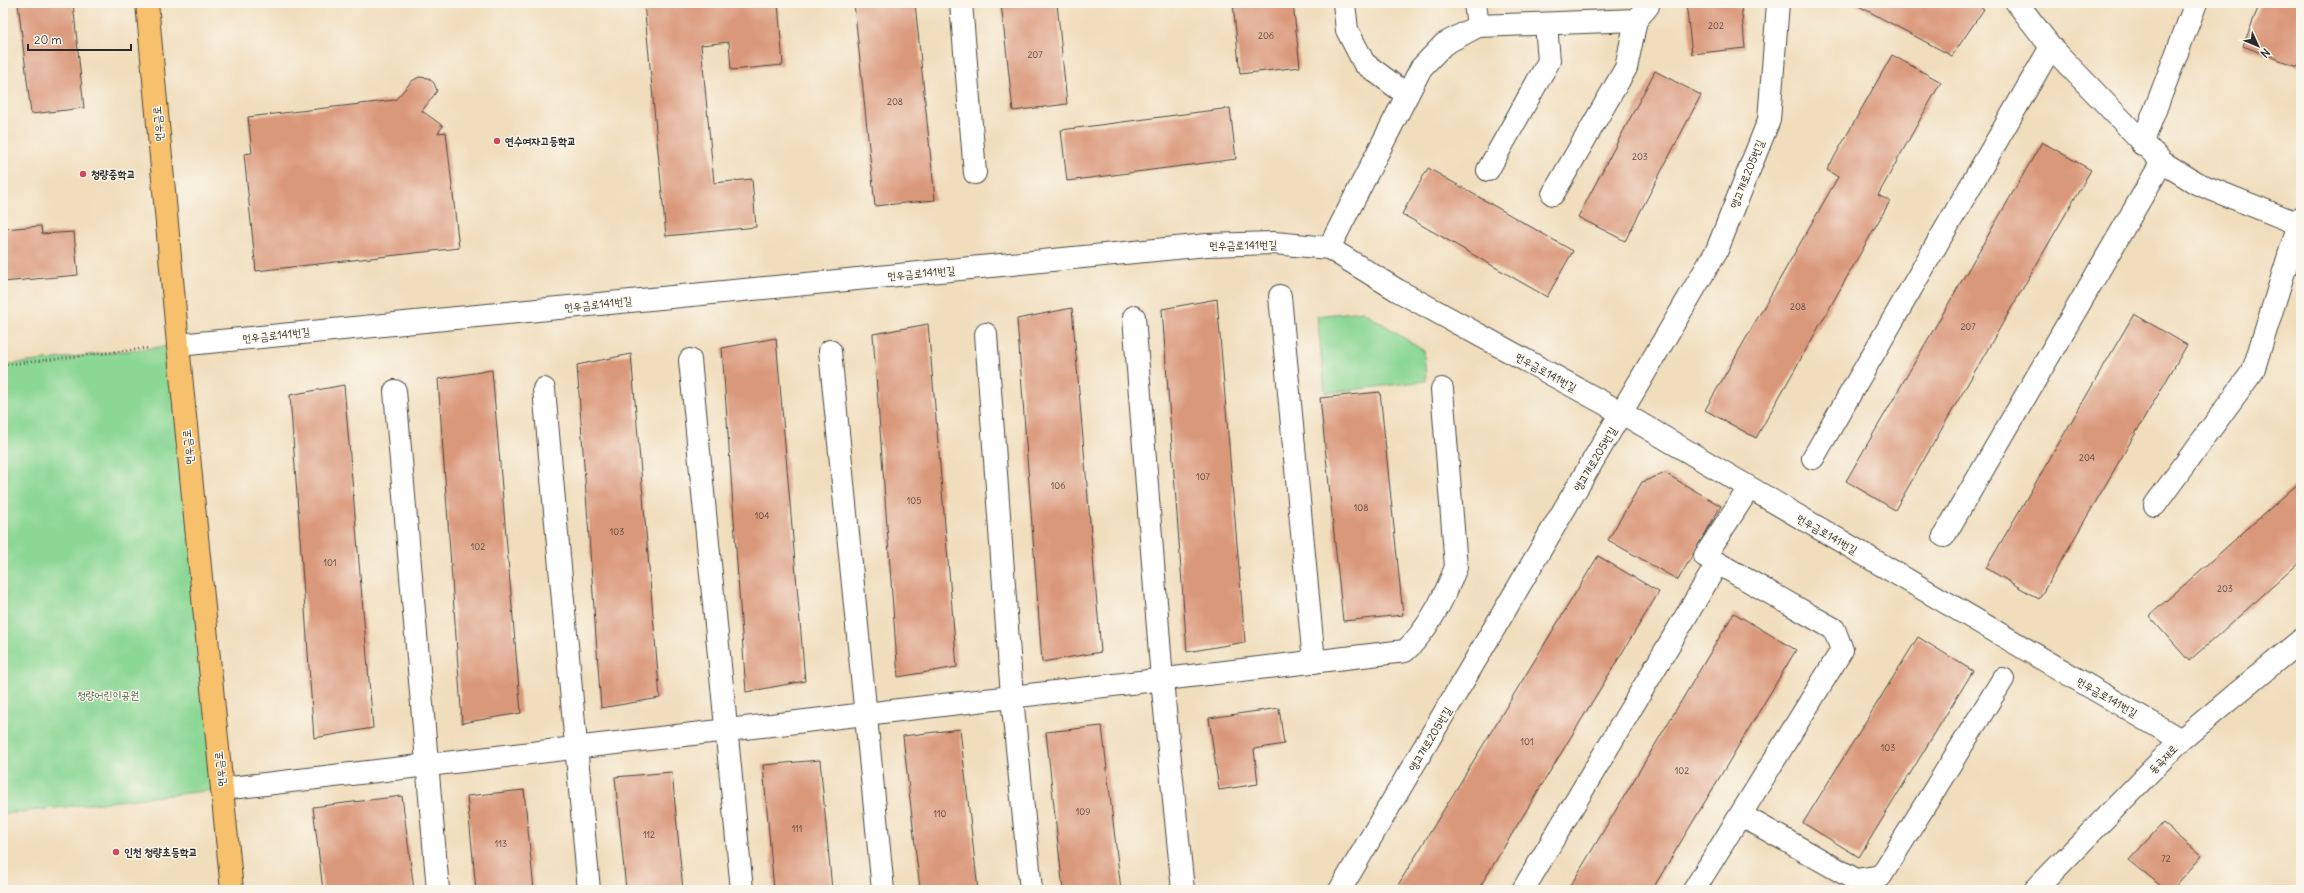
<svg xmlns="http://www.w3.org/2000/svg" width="2304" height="893" font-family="Delius,'Poor Story',sans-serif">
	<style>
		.green { fill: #8bd794; stroke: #5b8160 }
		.building { fill: #da987a }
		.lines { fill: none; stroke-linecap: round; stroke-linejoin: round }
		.minor-casing { stroke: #494641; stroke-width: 24 }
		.major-casing { stroke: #494641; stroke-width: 24 }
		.path { stroke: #494641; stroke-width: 2.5; stroke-dasharray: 1 3; stroke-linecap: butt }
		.minor { stroke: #fff; stroke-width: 22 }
		.major { stroke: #f7c06c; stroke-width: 22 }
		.poi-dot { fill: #d1495b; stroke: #fbf7ec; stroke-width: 1.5 }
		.labels { text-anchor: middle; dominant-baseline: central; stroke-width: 3; stroke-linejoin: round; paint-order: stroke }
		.number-label { font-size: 9px; fill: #57463f }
		.street-label { font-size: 11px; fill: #2b2b2b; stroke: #fbf7ec }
		.poi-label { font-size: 11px; font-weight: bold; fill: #2b2b2b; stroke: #fbf7ec; text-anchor: start }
		.park-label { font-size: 11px; fill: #485f4a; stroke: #fbf7ec }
	</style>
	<rect width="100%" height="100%" fill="#fbf7ec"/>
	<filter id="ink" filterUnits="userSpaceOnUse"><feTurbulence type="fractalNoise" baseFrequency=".025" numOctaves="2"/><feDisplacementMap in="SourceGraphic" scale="8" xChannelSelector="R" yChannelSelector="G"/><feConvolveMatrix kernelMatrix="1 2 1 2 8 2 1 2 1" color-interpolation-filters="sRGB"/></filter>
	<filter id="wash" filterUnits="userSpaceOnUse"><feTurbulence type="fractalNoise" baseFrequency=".012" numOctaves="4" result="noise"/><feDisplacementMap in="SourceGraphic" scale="16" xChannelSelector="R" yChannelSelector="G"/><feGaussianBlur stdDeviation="0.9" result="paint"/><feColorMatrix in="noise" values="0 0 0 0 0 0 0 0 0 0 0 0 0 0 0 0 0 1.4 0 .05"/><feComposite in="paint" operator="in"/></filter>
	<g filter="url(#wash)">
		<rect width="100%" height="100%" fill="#f0ddbc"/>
		<!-- green -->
		<g class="green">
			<polygon points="1363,311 1424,351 1426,381 1325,393 1317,316"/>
			<polygon points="178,345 222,789 3,814 3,365"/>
		</g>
		<g id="blocks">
			<!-- building -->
			<g class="building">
				<polygon points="18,3 73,3 84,108 31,114"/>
				<polygon points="644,3 778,3 783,65 731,70 729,42 701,45 714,183 752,179 756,227 666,236"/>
				<polygon points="854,3 915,3 935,200 875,206"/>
				<polygon points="1001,3 1057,3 1067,104 1013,111"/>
				<polygon points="1233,3 1293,3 1300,67 1240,74"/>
				<polygon points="1686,3 1741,3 1745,48 1692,54"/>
				<polygon points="1853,3 1973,3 1984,9 1952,56"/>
				<polygon points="2260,3 2301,3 2301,59 2298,67 2243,46"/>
				<polygon points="1892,55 1941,82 1878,195 1890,201 1756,438 1705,410 1838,177 1827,170"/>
				<polygon points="1655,71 1701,95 1625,241 1578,217"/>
				<polygon points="419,77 428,78 434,83 437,91 422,111 443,126 438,133 446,132 459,248 256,271 244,154 252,153 248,117 395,100 412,81"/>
				<polygon points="1230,108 1236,159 1067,181 1061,130"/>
				<polygon points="2042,142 2091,170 1895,510 1846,481"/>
				<polygon points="1428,168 1573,251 1547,297 1402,214"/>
				<polygon points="41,226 42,234 74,232 78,275 3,282 3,229"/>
				<polygon points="1217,299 1245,642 1187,652 1162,309"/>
				<polygon points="1072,308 1101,652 1042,662 1017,319"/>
				<polygon points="2134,314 2187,345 2039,599 1986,568"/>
				<polygon points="928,324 957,667 898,677 873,334"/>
				<polygon points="776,338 805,681 746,692 722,348"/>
				<polygon points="631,354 660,698 601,708 577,365"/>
				<polygon points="492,370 521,713 462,723 438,379"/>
				<polygon points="344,385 373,728 314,738 290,395"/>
				<polygon points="1380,392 1403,615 1343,621 1320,398"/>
				<polygon points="1665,473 1721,506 1678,580 1608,540 1642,482"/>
				<polygon points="2301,481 2301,561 2189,661 2149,616"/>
				<polygon points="1598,556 1659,592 1478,890 1395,890"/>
				<polygon points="1734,613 1796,650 1652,890 1568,890"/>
				<polygon points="1918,637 1973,671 1859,857 1803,823"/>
				<polygon points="1279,708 1284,744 1254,749 1258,784 1219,790 1209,718"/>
				<polygon points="1102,726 1121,890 1063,890 1046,732"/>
				<polygon points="960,729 978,890 920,890 903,736"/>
				<polygon points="820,760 832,890 774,890 763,765"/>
				<polygon points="672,772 683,890 626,890 615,777"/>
				<polygon points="524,790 534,890 476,890 467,796"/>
				<polygon points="402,796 414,890 323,890 313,807"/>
				<polygon points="2163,823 2202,856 2172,890 2166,890 2129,860"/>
			</g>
		</g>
	</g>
	<g filter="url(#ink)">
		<use href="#blocks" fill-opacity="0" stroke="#494641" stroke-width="1"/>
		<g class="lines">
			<!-- minor casing -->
			<g class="minor-casing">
				<g id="minor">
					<polyline points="961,3 975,173"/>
					<polyline points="1344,3 1347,30 1364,63 1407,95"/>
					<polyline points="1475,3 1478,26"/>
					<polyline points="2017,3 2051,47 2162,162 2196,183 2299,224"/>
					<polyline points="2142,144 2196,3"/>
					<polyline points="1488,170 1549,61 1546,24"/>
					<polyline points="1553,194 1626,68 1636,20"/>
					<polyline points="1329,248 1421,68 1444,44 1478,26 1636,20 1648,6 1648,3"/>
					<polyline points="1280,296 1314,662"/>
					<polyline points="1134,317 1162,680 1183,890"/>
					<polyline points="986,334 1012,697 1031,890"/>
					<polyline points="178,345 1207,245 1274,243 1329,248 1397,290 1622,413 2181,740"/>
					<polyline points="830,351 883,890"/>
					<polyline points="690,360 742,890"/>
					<polyline points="544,389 589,890"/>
					<polyline points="395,391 438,890"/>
					<polyline points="1813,458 2051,47"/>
					<polyline points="2155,505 2253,371 2301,217"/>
					<polyline points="1944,536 2162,162"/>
					<path d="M 222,789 L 1405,651 C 1428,630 1445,596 1456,567 L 1442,389"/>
					<polyline points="1741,815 1856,880 1881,876 2003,679"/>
					<polyline points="1340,890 1717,250 1769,120 1778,3"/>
					<polyline points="1523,890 1717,564"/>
					<polyline points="1694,890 1842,650 1834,629 1705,556 1749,488"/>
					<polyline points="2035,890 2181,740 2301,640"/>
				</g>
			</g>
			<!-- major casing -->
			<g class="major-casing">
				<polyline id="major" points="147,3 178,345 232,890"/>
			</g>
			<!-- path -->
			<polyline class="path" points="3,365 149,348"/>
			<!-- minor -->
			<use href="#minor" class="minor"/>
			<!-- major -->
			<use href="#major" class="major"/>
		</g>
	</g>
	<!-- markers -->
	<g class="poi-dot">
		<circle cx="497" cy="141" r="4"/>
		<circle cx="83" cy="174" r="4"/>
		<circle cx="116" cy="852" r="4"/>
	</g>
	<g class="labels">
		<!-- number labels -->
		<g class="number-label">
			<text x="1716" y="25">202</text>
			<text x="1266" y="35">206</text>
			<text x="1035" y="54">207</text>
			<text x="895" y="101">208</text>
			<text x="1640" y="156">203</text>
			<text x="1798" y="306">208</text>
			<text x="1968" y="326">207</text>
			<text x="2087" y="457">204</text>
			<text x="1203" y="476">107</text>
			<text x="1058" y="485">106</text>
			<text x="914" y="500">105</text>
			<text x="1361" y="507">108</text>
			<text x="762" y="515">104</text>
			<text x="617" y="531">103</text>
			<text x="478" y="546">102</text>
			<text x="330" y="562">101</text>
			<text x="2225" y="588">203</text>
			<text x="1527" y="741">101</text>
			<text x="1888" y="747">103</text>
			<text x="1682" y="770">102</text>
			<text x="1083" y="811">109</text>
			<text x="940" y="813">110</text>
			<text x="797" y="828">111</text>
			<text x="649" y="834">112</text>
			<text x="501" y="843">113</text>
			<text x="2166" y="858">72</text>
		</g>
		<!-- street labels -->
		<g class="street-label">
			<text transform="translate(158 124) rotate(-95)">먼우금로</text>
			<text transform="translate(1747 174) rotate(-68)">앵고개로205번길</text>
			<text transform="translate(1243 245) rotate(-1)">먼우금로141번길</text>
			<text transform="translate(921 273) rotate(-5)">먼우금로141번길</text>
			<text transform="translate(598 304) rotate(-6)">먼우금로141번길</text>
			<text transform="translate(276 335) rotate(-6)">먼우금로141번길</text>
			<text transform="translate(1546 372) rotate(29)">먼우금로141번길</text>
			<text transform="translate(188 447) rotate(-96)">먼우금로</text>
			<text transform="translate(1595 459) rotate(-59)">앵고개로205번길</text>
			<text transform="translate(1827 534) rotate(30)">먼우금로141번길</text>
			<text transform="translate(2107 697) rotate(30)">먼우금로141번길</text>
			<text transform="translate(1430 739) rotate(-59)">앵고개로205번길</text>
			<text transform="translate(2163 759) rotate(-46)">동곡재로</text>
			<text transform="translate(220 769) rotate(-96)">먼우금로</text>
		</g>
		<!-- poi labels -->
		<g class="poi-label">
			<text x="505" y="141">연수여자고등학교</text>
			<text x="91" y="174">청량중학교</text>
			<text x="124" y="852">인천 청량초등학교</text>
		</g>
		<!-- park labels -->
		<g class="park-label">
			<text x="108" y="695">청량어린이공원</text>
		</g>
	</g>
	<!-- margin -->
	<rect width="2304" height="893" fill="none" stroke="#fbf7ec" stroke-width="16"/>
	<!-- north arrow -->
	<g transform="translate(2258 46) rotate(134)" stroke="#fbf7ec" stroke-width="3" paint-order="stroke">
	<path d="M0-3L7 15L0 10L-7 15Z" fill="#2b2b2b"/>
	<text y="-6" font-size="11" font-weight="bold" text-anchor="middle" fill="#2b2b2b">N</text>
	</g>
	<!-- scale -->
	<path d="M28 44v6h103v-6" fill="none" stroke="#2b2b2b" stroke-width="2"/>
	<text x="34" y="44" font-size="12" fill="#2b2b2b" stroke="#fbf7ec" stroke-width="3" paint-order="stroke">20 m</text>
</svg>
